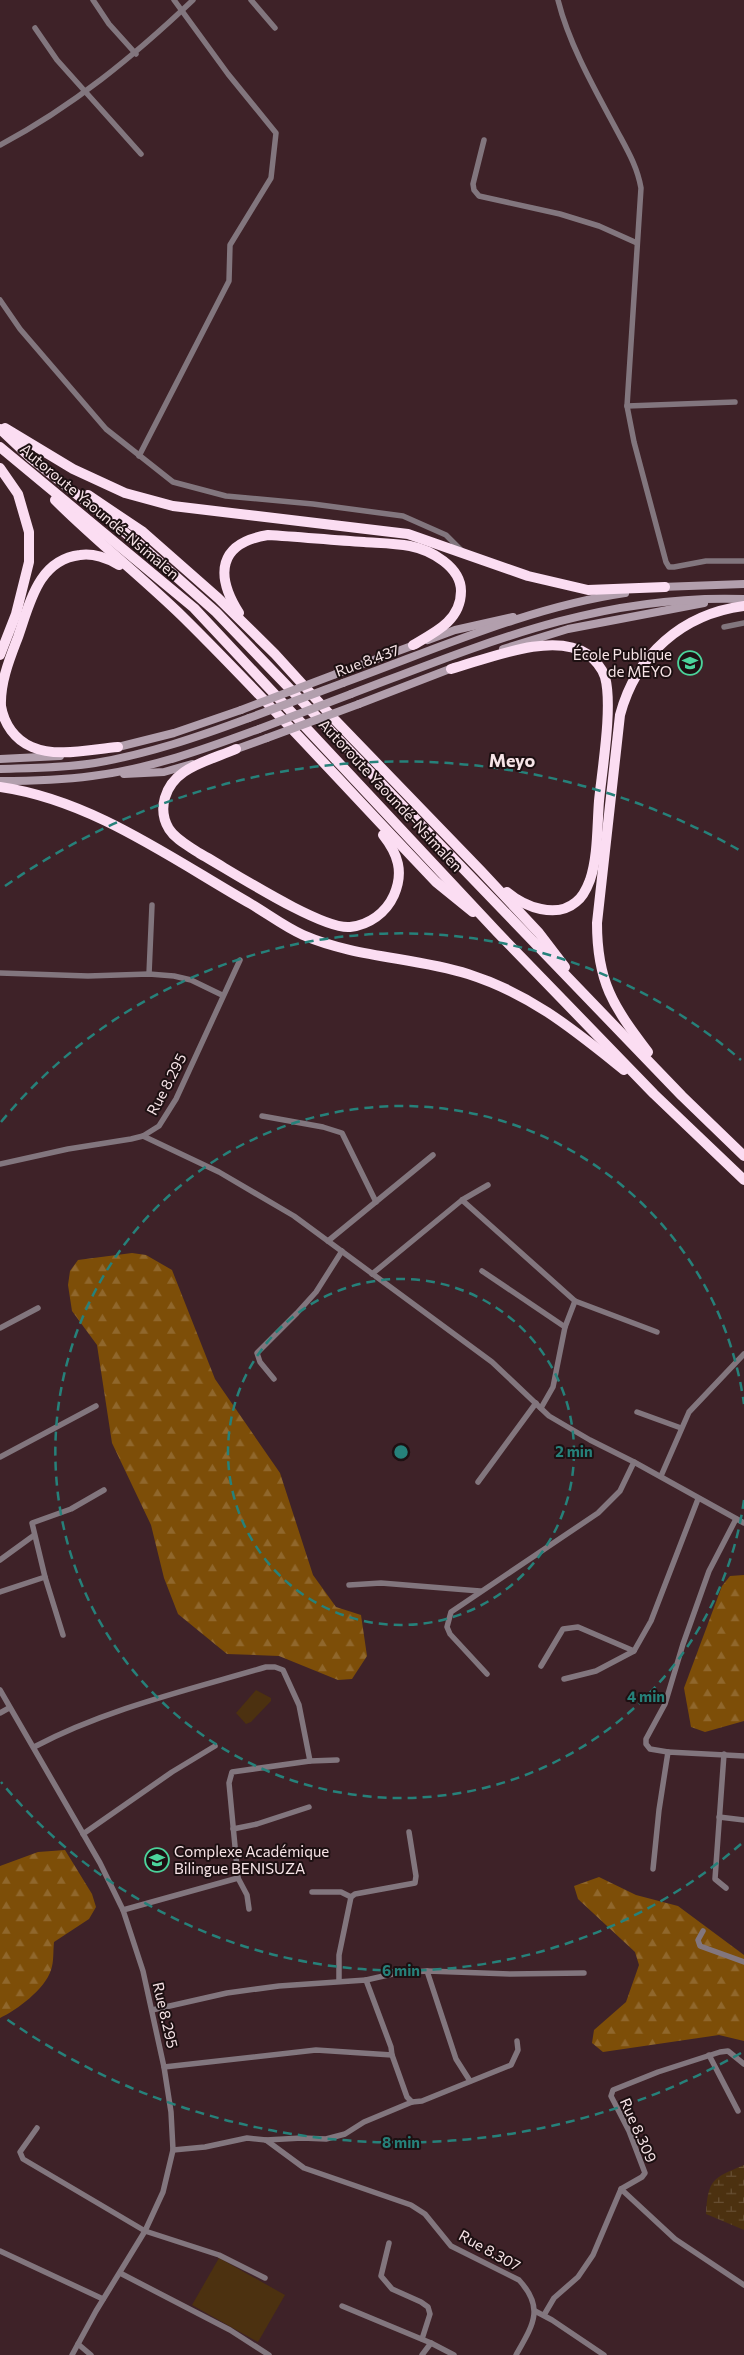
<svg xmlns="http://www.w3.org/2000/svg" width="744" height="2355" font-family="Commissioner,sans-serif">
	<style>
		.grass { fill: #4c3110 }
		.forest { fill: url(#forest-firs) }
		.wetland { fill: url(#wetland-marsh) }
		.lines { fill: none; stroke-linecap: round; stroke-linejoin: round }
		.minor { stroke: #82767e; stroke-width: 5.5 }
		.secondary { stroke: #b29fad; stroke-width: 8 }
		.motorway { stroke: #fbddf2; stroke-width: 10 }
		.secondary-bridge { stroke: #b29fad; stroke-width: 8 }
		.ring { fill: none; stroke: #26817a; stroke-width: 2.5; stroke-dasharray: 9 6 }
		.labels { text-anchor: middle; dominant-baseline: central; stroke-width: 4; stroke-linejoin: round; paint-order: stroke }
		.street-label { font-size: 15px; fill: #f7e4e7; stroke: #1d1012 }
		.poi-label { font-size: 15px; fill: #f7e4e7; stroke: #1d1012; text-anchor: end }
		.quarter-label { font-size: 18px; font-weight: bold; fill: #f7e4e7; stroke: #1d1012 }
		.centre { fill: #26817a; stroke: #1d1012; stroke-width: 2.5 }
		.ring-label { font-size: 15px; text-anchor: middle; font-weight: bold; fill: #26817a; stroke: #1d1012; stroke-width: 4; stroke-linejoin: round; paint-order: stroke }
	</style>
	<defs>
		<pattern id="forest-firs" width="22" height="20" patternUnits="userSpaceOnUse" patternTransform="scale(1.25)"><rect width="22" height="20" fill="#7d4e08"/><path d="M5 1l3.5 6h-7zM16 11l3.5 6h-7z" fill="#90672c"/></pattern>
		<pattern id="wetland-marsh" width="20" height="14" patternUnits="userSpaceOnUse" patternTransform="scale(1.25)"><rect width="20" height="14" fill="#4c3110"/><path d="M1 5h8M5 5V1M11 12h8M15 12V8" fill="none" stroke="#674f33"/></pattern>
	</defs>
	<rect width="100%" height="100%" fill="#3e2228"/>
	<!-- grass -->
	<g class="grass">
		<polygon points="256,1690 271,1698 271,1701 251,1722 246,1724 236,1713"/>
		<polygon points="219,2258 285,2295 258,2342 192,2305"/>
	</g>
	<!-- forest -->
	<g class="forest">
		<polygon points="132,1253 146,1255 172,1270 215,1379 280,1473 313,1575 336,1607 361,1615 367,1656 352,1679 338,1680 279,1656 227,1654 178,1614 164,1578 151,1525 112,1443 97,1345 72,1311 68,1285 70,1271 78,1260"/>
		<polygon points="744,1575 744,1721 705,1732 691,1727 684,1688 722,1586 730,1576"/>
		<path d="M 65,1850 L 92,1894 L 96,1907 L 89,1919 L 54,1942 C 53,1951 54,1962 51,1970 C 45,1989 17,2010 0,2018 L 0,1866 L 38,1852 Z"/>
		<polygon points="599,1877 636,1895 678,1906 744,1955 744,2041 719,2035 603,2052 592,2043 594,2030 626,2002 639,1965 635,1952 578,1899 574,1886"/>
	</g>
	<!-- wetland -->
	<path class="wetland" d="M 744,2165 L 744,2230 L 706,2214 C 708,2179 713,2178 744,2165 Z"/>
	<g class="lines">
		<!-- minor -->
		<g class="minor">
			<polyline points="93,0 109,24 136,54"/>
			<polyline points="251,0 275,28"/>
			<path d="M 558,0 C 569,44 594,88 615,127 C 626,148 637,165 641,188 L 627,406 L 634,442 L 666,562 L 669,567 L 674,567 L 706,561 L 744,561"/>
			<polyline points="35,28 57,60 141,154"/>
			<polyline points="484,140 473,184 474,190 479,196 560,214 599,226 637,243"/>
			<path d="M 0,145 C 72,107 134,56 193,0"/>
			<polyline points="0,300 20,329 106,429 173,482 226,496 313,504 403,516 446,535 462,551"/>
			<polyline points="627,406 735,402"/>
			<polyline points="139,456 229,281 230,245 271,178 276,133 228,74 174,0"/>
			<polyline points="724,627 744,623"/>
			<polyline points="0,973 88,976 149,974 174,976 191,980 222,995"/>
			<polyline points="149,974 152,905"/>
			<polyline points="262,1116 323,1127 342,1133 376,1202"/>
			<polyline points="143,1136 219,1172 294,1216 492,1362 549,1416 590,1440 634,1462 744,1523"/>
			<polyline points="0,1164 68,1149 131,1139 143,1136 159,1126 176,1099 240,960"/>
			<polyline points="462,1200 575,1301 657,1332"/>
			<polyline points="328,1241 433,1155"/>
			<polyline points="482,1271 565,1327"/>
			<polyline points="372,1274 462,1200 488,1185"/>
			<polyline points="0,1328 38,1308"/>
			<polyline points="274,1379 260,1362 257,1353 297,1313 316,1292 342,1251"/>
			<polyline points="541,1408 553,1387 565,1327 575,1301"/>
			<polyline points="637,1412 681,1428"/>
			<polyline points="0,1457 96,1406"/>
			<polyline points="661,1476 689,1412 744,1354"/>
			<polyline points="478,1482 536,1403"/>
			<polyline points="0,1560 33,1536"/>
			<polyline points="45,1577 63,1635"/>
			<polyline points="349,1585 381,1583 480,1591"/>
			<polyline points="0,1592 45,1577 32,1523 71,1509 104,1490"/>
			<polyline points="541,1666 563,1629 578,1627 634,1651"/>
			<polyline points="487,1674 450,1634 447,1627 451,1612 598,1513 620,1491 634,1462"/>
			<polyline points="564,1679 596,1671 634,1651 651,1621 698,1499"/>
			<polyline points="0,1690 100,1863 123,1910 143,1971 164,2067 171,2112 173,2150 163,2192 145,2231 96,2311 72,2355"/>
			<polyline points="0,1713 9,1708"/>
			<path d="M 34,1747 C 106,1709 188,1690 266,1667 L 275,1667 L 283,1670 L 299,1705 L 310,1761"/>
			<polyline points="668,1752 650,1749 646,1744 646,1739 665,1704 683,1644 709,1571 736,1519"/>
			<polyline points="724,1754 715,1879 726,1888"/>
			<polyline points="719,1817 744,1820"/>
			<polyline points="233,1829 257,1824 309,1807"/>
			<polyline points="83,1834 172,1772 215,1746"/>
			<polyline points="653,1869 659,1810 668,1752 744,1756"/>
			<polyline points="238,1878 247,1895 249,1909"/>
			<polyline points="312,1892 341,1892 351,1897"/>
			<polyline points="123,1910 238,1878 229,1783 232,1772 310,1761 337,1760"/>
			<polyline points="703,1931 698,1940 700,1946 744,1962"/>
			<polyline points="427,1971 456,2059 470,2081"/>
			<polyline points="366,1980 397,1973 427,1971 510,1974 584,1973"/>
			<polyline points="339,1981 339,1955 351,1897 355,1894 415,1883 416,1876 409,1832"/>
			<polyline points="152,2010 227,1993 279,1986 366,1980 391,2047 392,2055 316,2050 164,2067"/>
			<polyline points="392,2055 407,2097 412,2102 422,2101 511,2065 518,2050 517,2041"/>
			<polyline points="709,2055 738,2111"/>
			<polyline points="37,2128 20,2152 23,2159 145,2231 219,2255 265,2278"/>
			<polyline points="266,2140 302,2138 326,2139 345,2134 364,2122 412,2102"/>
			<path d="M 173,2150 L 205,2147 L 247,2138 L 266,2140 L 304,2168 L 411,2205 L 425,2214 L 451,2246 L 519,2280 C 545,2308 533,2325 516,2355"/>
			<polyline points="621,2189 675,2239 744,2285"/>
			<polyline points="389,2243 381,2276 392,2289 421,2302 428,2307 430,2314 422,2339"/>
			<polyline points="0,2251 103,2299"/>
			<polyline points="120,2273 230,2330 269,2355"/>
			<polyline points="342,2306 431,2343 454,2355"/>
			<polyline points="535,2311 552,2320 604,2355"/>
			<polyline points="544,2315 554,2298 578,2277 593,2255 621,2189 642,2177 645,2173 629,2131 611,2096 613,2090 658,2072 720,2052 728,2051 744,2064"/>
			<polyline points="78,2344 91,2355"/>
			<polyline points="422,2355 431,2343"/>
		</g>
		<!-- secondary -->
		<g class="secondary">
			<polyline points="661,587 744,584"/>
			<polyline points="428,640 455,630 513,617"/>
			<polyline points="503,649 568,629 704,603"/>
			<polyline points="336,674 417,644"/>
			<path d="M 343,683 C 434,650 529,607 625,593"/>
			<path d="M 351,694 C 483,644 599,594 744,599"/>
			<polyline points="359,704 455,667"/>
			<polyline points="114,748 174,733 241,710"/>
			<polyline points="231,751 267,738"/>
			<polyline points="0,759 60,756"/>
			<path d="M 0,769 C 32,768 64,768 95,763 C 148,754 198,737 249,718"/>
			<polyline points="124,774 164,772 192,764"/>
			<path d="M 0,781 C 31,781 62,780 92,776 C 150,769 205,749 259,729"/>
		</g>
		<!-- motorway -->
		<g class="motorway">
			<polyline points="5,428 73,469 125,493 173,506 408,534 528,576 588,590 665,587"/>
			<polyline points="0,429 31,458 138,543 216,612 682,1096 744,1156"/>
			<polyline points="0,447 194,608 498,933 654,1094 744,1180"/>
			<polyline points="0,468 18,494 29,532 29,562 16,614 0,655"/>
			<polyline points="88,495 143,532 218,598 275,654 335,720 481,871 539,933 565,967"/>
			<path d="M 55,500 C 96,541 142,577 184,618 C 270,703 352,794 436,882 L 473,912"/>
			<path d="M 239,613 C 215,575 218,543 268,535 C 300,537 332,540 364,542 C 379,543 395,543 410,546 C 431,550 461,567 461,591 C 461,620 436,632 413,645"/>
			<path d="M 451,669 C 487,659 553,631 587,654 C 594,659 602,668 605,677 C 613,706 602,770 599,801 C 597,827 598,856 590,880 C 587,888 583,897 576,902 C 556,919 525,907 507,892"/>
			<path d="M 118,747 C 92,749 57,758 32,747 C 15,740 4,724 1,706 C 0,682 10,658 18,637 C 30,603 38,560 80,555 C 93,553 108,558 119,565"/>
			<path d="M 236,749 C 220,756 198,762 184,772 C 165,785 157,809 169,829 C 176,840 189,846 199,853 C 228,869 321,930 350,927 C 369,925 386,913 394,895 C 404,872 398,854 383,835"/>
			<path d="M 0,787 C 92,800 172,859 251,904 C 268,914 285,927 303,935 C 356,958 414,957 468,974 C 531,994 574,1030 624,1070"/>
			<path d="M 648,1052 C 613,1006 597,982 597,923 L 620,715 C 636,655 682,614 744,606"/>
		</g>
		<!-- secondary-bridge -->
		<g class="secondary-bridge">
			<polyline points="241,710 336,674"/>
			<polyline points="249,718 343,683"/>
			<polyline points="259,729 351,694"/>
			<polyline points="267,738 359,704"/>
		</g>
	</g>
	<!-- distance rings -->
	<g class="ring">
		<circle cx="401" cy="1452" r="173"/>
		<path d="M744 1500A346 346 0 1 1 744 1404"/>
		<path d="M741 1844A519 519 0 0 1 1 1782M1 1122A519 519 0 0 1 741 1060"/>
		<path d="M741 2053A691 691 0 0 1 5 2018M5 886A691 691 0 0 1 741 851"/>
	</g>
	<!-- icons -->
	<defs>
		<g id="school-ring" transform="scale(1.25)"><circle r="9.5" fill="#1d1012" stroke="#4bd49b" stroke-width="1.5"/><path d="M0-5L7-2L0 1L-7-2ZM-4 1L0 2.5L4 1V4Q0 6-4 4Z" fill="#4bd49b"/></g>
	</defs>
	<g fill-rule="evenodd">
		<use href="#school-ring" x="690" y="663"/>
		<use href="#school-ring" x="157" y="1860"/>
	</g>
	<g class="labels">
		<!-- street labels -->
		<g class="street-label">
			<text transform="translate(100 511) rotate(40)">Autoroute Yaoundé-Nsimalen</text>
			<text transform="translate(367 660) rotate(-20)">Rue 8.437</text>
			<text transform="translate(391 795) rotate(47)">Autoroute Yaoundé-Nsimalen</text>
			<text transform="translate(166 1084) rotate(-62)">Rue 8.295</text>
			<text transform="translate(166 2015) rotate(77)">Rue 8.295</text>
			<text transform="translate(639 2130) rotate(66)">Rue 8.309</text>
			<text transform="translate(490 2250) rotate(29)">Rue 8.307</text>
		</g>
		<!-- poi labels -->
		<g class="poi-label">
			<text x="672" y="654">École Publique<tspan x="672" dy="17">de MEYO</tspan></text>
			<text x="174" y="1851" text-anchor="start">Complexe Académique<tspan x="174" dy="17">Bilingue BENISUZA</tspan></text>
		</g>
		<!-- quarter labels -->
		<g class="quarter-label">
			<text x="512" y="760">Meyo</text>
		</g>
	</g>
	<circle cx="401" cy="1452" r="8" class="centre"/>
	<g class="ring-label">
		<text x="574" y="1457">2 min</text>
		<text x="646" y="1702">4 min</text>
		<text x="401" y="1976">6 min</text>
		<text x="401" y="2148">8 min</text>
	</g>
</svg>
